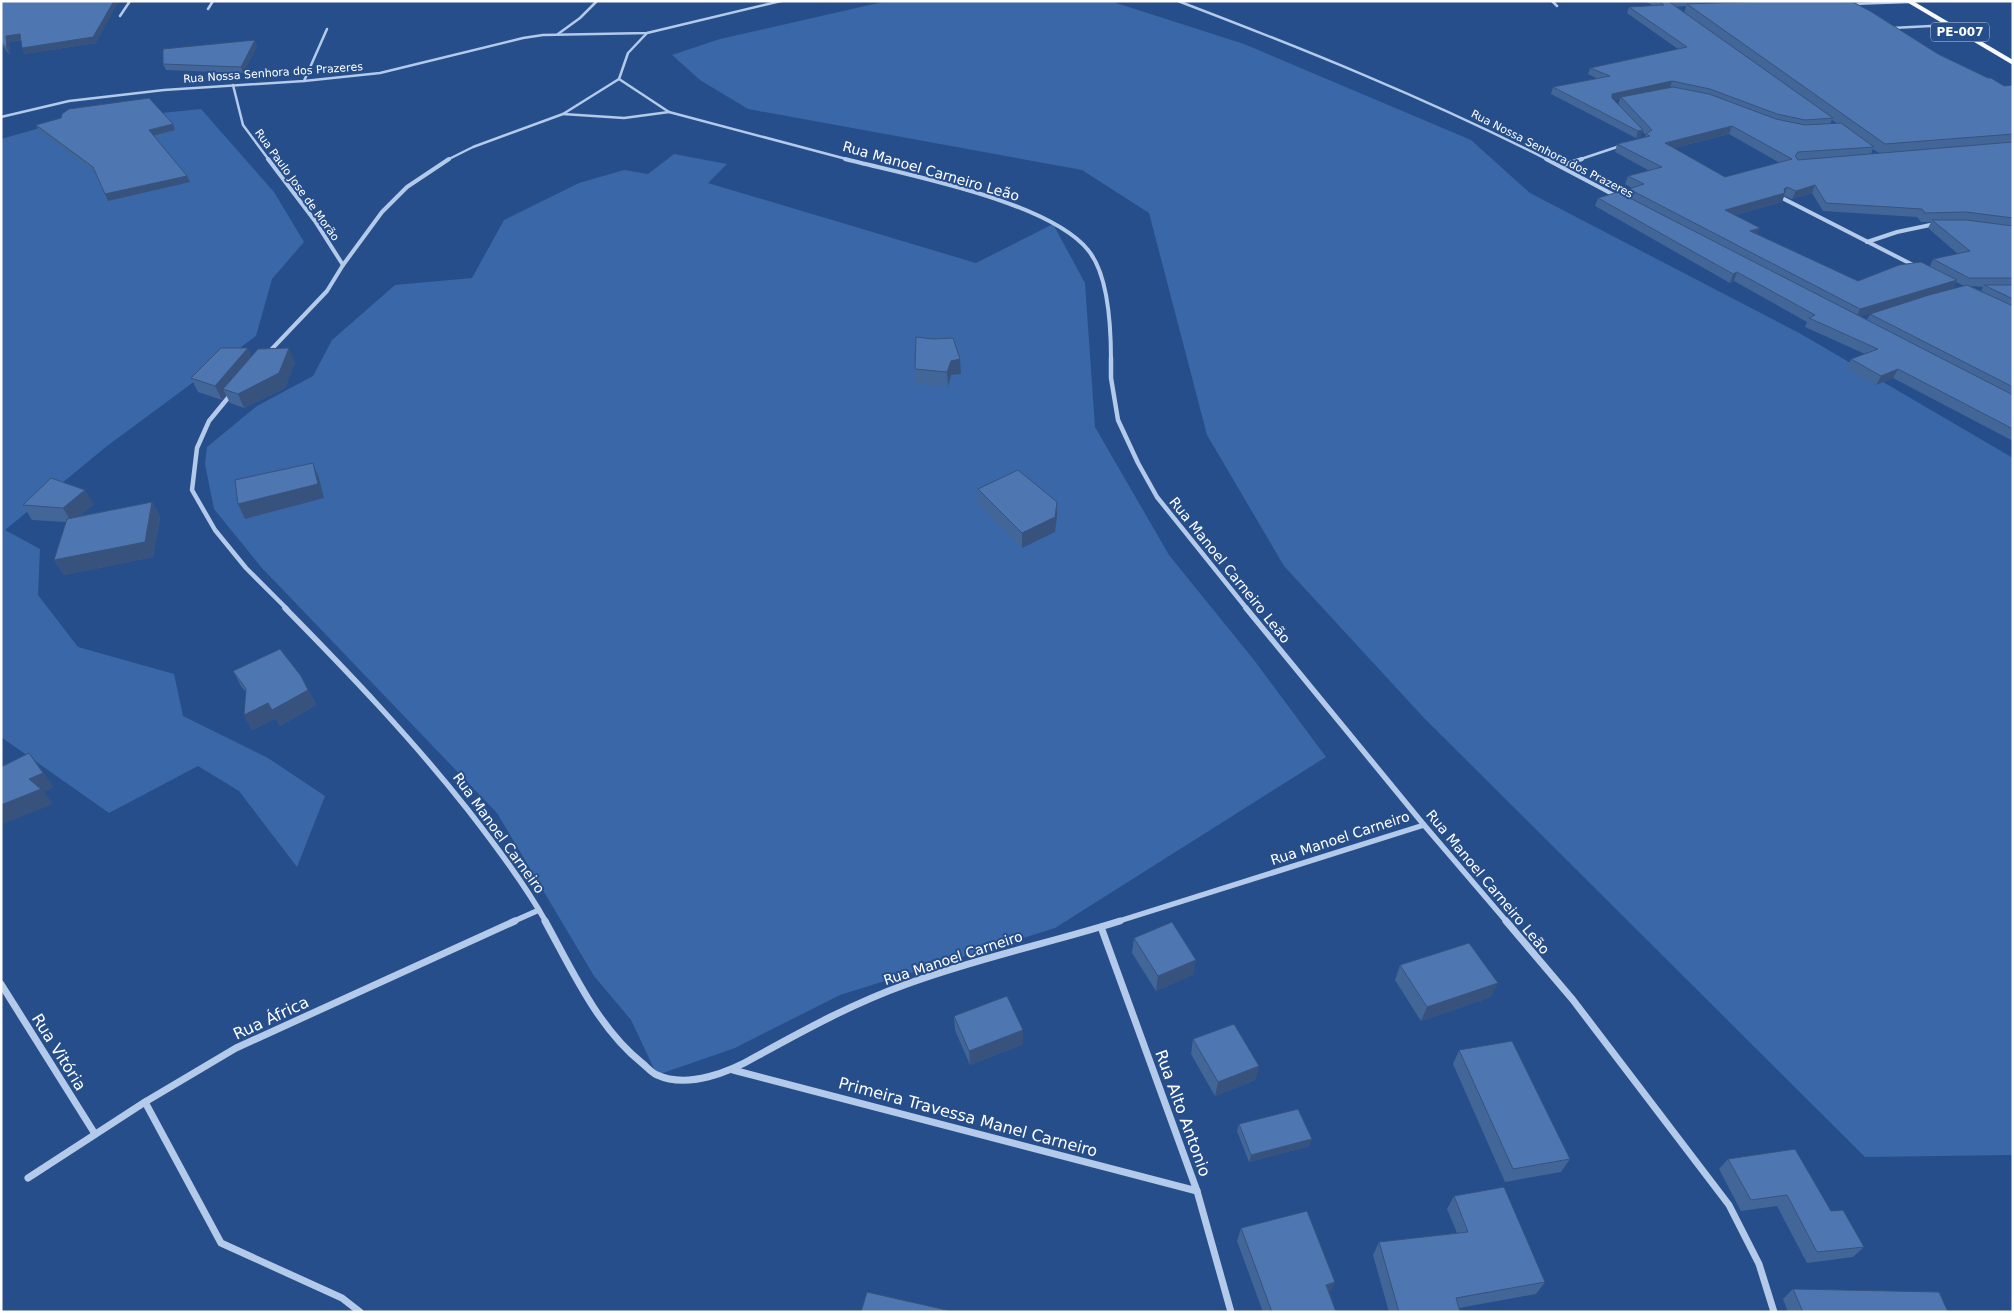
<svg xmlns="http://www.w3.org/2000/svg" width="2014" height="1313" font-family="'DejaVu Sans',sans-serif">
	<style>
		.green { fill: #3a67a7 }
		.lines { fill: none; stroke-linecap: round; stroke-linejoin: round }
		.minor-far4 { stroke: #b3caea; stroke-width: 2.5 }
		.minor-far3 { stroke: #b3caea; stroke-width: 4 }
		.minor-far2 { stroke: #b3caea; stroke-width: 4.5 }
		.minor-far1 { stroke: #b3caea; stroke-width: 5.5 }
		.minor { stroke: #b3caea; stroke-width: 7 }
		.primary { fill: #f7f9fe; fill-rule: evenodd }
		.wall { fill: #436699; fill-rule: evenodd }
		.shaded-wall { fill: #37537d }
		.building { fill: #4e77b2; stroke: #37537d; fill-rule: evenodd }
		.labels { text-anchor: middle; dominant-baseline: central; stroke-width: 4; stroke-linejoin: round; paint-order: stroke }
		.far-street-label { font-size: 11px; fill: #fff; stroke: #264e8a }
		.shield { fill: #264e8a; stroke: #becadc; stroke-width: 1 }
		.shield-label { font-size: 12px; font-weight: bold; fill: #fff }
		.street-label { font-size: 14px; fill: #fff; stroke: #264e8a }
		.near-street-label { font-size: 16px; fill: #fff; stroke: #264e8a }
	</style>
	<rect width="100%" height="100%" fill="#264e8a"/>
	<!-- green -->
	<g class="green">
		<polygon points="887,1 1110,1 1244,44 1471,140 1530,193 1801,334 2013,458 2013,1155 1865,1157 1424,718 1284,566 1207,435 1149,213 1082,170 748,109 700,80 672,55 720,39"/>
		<polygon points="201,109 274,192 304,242 272,279 256,336 107,446 5,530 40,549 38,595 78,647 174,674 183,716 268,758 325,796 297,867 239,791 198,766 109,813 1,737 1,139 54,124"/>
		<polygon points="674,154 727,164 708,183 976,263 1053,224 1085,283 1095,427 1169,555 1254,660 1326,757 1055,928 840,995 735,1048 657,1075 631,1020 594,976 497,813 261,567 214,509 205,464 207,447 257,406 313,376 332,340 395,285 472,278 504,220 579,183 624,170 648,174"/>
	</g>
	<g class="lines">
		<!-- minor-far4 -->
		<g class="minor-far4">
			<path d="M 1178,1 C 1304,49 1428,99 1548,160"/>
			<polyline points="1552,1 1557,6"/>
			<polyline points="1851,4 1909,2"/>
			<polyline points="208,9 213,1"/>
			<polyline points="120,16 130,1"/>
			<polyline points="1892,28 1950,25"/>
			<polyline points="647,33 628,53 619,79 669,112 850,160"/>
			<polyline points="558,34 580,18 597,1"/>
			<polyline points="304,81 327,29"/>
			<polyline points="233,85 243,125 269,160"/>
			<polyline points="563,114 624,118 669,112"/>
			<polyline points="1,117 69,101 164,90 304,81 380,73 523,38 543,35 647,33 781,1"/>
			<polyline points="447,160 473,147 563,114 619,79"/>
			<polyline points="1578,160 1623,145"/>
		</g>
		<!-- minor-far3 -->
		<g class="minor-far3">
			<polyline points="268,159 315,221 343,265"/>
			<path d="M 845,159 C 907,175 1048,201 1088,250 C 1109,275 1111,328 1111,360"/>
			<polyline points="1546,159 1616,196"/>
			<polyline points="1560,166 1582,159"/>
			<polyline points="1784,199 1915,266"/>
			<polyline points="1867,242 1897,232 1935,224"/>
			<polyline points="268,353 327,291 343,265 382,212 407,187 449,159"/>
		</g>
		<!-- minor-far2 -->
		<g class="minor-far2">
			<polyline points="1111,358 1111,378 1118,420 1138,463 1157,497 1247,609"/>
			<polyline points="232,393 209,421 197,448 192,490 215,530 246,568 287,609"/>
		</g>
		<!-- minor-far1 -->
		<g class="minor-far1">
			<path d="M 285,608 C 349,673 412,739 468,810 C 496,846 524,883 546,922"/>
			<polyline points="1246,608 1424,825 1507,922"/>
			<polyline points="512,922 539,910"/>
			<polyline points="1116,922 1424,825"/>
		</g>
		<!-- minor -->
		<g class="minor">
			<path d="M 545,921 C 572,970 598,1028 642,1063 C 647,1067 652,1073 657,1075 C 688,1089 730,1072 757,1056 C 806,1029 854,1003 907,984 C 977,958 1050,943 1120,921"/>
			<polyline points="1506,921 1573,1000 1729,1205 1759,1264 1774,1312"/>
			<polyline points="1101,927 1197,1191 1231,1312"/>
			<polyline points="1,984 95,1134"/>
			<polyline points="733,1070 1197,1191"/>
			<polyline points="145,1102 221,1243 342,1298 360,1312"/>
			<polyline points="28,1178 145,1102 236,1048 515,921"/>
		</g>
		<!-- primary -->
		<polygon class="primary" points="1905,1 1913,1 2013,60 2013,65"/>
	</g>
	<!-- wall -->
	<g class="wall">
		<polygon points="1,1 96,43 24,54 21,40 9,42 10,55 1,44"/>
		<path d="M 1646,1 L 1668,1 L 1684,13 L 1686,6 L 1675,7 L 1668,1 L 1851,1 L 1938,54 L 2004,86 L 2013,85 L 2013,141 L 2012,143 L 2013,142 L 2013,441 L 1893,378 L 1876,385 L 1846,369 L 1851,359 L 1865,354 L 1805,327 L 1807,322 L 1734,281 L 1730,283 L 1595,206 L 1598,198 L 1626,196 L 1629,189 L 1632,188 L 1625,184 L 1628,176 L 1650,171 L 1615,152 L 1617,144 L 1645,137 L 1646,135 L 1642,131 L 1640,137 L 1636,138 L 1551,94 L 1553,87 L 1598,79 L 1588,74 L 1590,68 L 1678,49 L 1627,13 L 1629,7 L 1653,6 ZM 1620,99 L 1618,105 L 1614,100 ZM 1832,120 L 1838,124 L 1830,124 ZM 1729,134 L 1780,163 L 1725,177 L 1674,148 ZM 1873,149 L 1879,153 L 1871,154 ZM 1812,193 L 1823,211 L 1917,217 L 1921,222 L 1931,222 L 1928,228 L 1958,254 L 1933,259 L 1930,266 L 1858,281 L 1757,234 L 1734,215 L 1782,202 L 1784,196 L 1792,199 ZM 1956,282 L 1964,286 L 1953,289 ZM 1970,286 L 1983,287 L 1981,291 ZM 1876,312 L 1870,314 L 1867,320 L 1860,316 Z"/>
		<polygon points="257,46 243,73 166,70 163,64"/>
		<polygon points="173,124 175,130 154,136 190,182 108,201 96,173 39,131 36,125"/>
		<polygon points="252,356 295,362 285,388 244,408 230,403 226,395 222,400 198,392 191,378"/>
		<polygon points="915,369 961,374 951,375 948,386 916,384"/>
		<polygon points="978,489 1057,516 1055,532 1022,548 978,504"/>
		<polygon points="152,502 160,517 153,557 64,575 54,560 66,522 32,520 23,505 94,504 79,516"/>
		<polygon points="233,671 309,691 316,705 280,726 276,718 252,730 244,715 246,692 241,686"/>
		<polygon points="1134,938 1194,974 1156,991 1132,953"/>
		<polygon points="1400,965 1491,997 1421,1021 1395,980"/>
		<polygon points="954,1016 1023,1030 1023,1044 970,1065 955,1030"/>
		<polygon points="1193,1039 1259,1066 1255,1080 1215,1096 1191,1054"/>
		<polygon points="1459,1050 1570,1159 1561,1172 1505,1182 1453,1064"/>
		<polygon points="1239,1124 1312,1139 1309,1146 1249,1162 1237,1131"/>
		<polygon points="1728,1159 1831,1211 1864,1247 1853,1257 1807,1263 1777,1206 1741,1211 1719,1169"/>
		<polygon points="1454,1196 1545,1282 1536,1294 1459,1308 1460,1312 1389,1312 1373,1255 1379,1242 1457,1233 1447,1209"/>
		<polygon points="1241,1228 1330,1294 1336,1312 1263,1312 1237,1241"/>
		<polygon points="1793,1289 1948,1312 1788,1312 1783,1299"/>
	</g>
	<!-- shaded-wall -->
	<g class="shaded-wall">
		<polygon points="114,1 119,1 96,43 24,54 22,48"/>
		<polygon points="20,34 23,39 9,42 10,55 7,49 6,36"/>
		<polygon points="255,40 257,46 243,73 241,67"/>
		<polygon points="1672,81 1670,88 1621,97 1620,99 1610,101 1612,94"/>
		<polygon points="173,124 175,130 152,136 149,130"/>
		<polygon points="1732,126 1729,134 1662,151 1665,143"/>
		<polygon points="1643,130 1640,137 1636,138 1638,131"/>
		<polygon points="187,176 190,182 108,201 105,194"/>
		<polygon points="1815,185 1812,193 1792,199 1796,191"/>
		<polygon points="1787,187 1782,202 1722,218 1725,210 1784,189"/>
		<polygon points="1760,228 1756,237 1750,231"/>
		<polygon points="1737,272 1734,281 1730,283 1733,274"/>
		<polygon points="1957,280 1953,289 1856,318 1860,309"/>
		<polygon points="248,348 254,362 223,389 226,395 222,400 215,386"/>
		<polygon points="289,348 295,362 285,388 244,408 238,394"/>
		<polygon points="960,359 961,374 951,375 948,386 947,372 951,361"/>
		<polygon points="1898,369 1893,378 1876,385 1881,376"/>
		<polygon points="313,463 319,478 324,498 245,519 238,504"/>
		<polygon points="85,490 94,504 72,523 63,508"/>
		<polygon points="152,502 160,517 153,557 64,575 54,560"/>
		<polygon points="1057,502 1057,516 1055,532 1022,548 1022,533"/>
		<polygon points="301,676 316,705 280,726 276,718 252,730 244,715"/>
		<polygon points="29,753 41,768 54,788 44,792 53,804 1,825 1,805"/>
		<polygon points="1196,960 1194,974 1156,991 1158,976"/>
		<polygon points="1498,983 1491,997 1421,1021 1427,1007"/>
		<polygon points="1023,1030 1023,1044 970,1065 969,1051"/>
		<polygon points="1259,1066 1255,1080 1215,1096 1218,1082"/>
		<polygon points="1312,1139 1309,1146 1249,1162 1251,1155"/>
		<polygon points="1335,1282 1330,1294 1321,1297 1326,1285"/>
	</g>
	<!-- building -->
	<g class="building">
		<polygon points="1,1 114,1 93,37 22,48 20,34 6,36 7,49 1,42"/>
		<polygon points="1658,1 1668,1 1833,118 1805,120 1777,114 1710,89 1672,81 1612,94 1612,98 1643,130 1638,131 1553,87 1610,76 1590,68 1687,47 1629,7 1664,5"/>
		<polygon points="1769,1 1851,1 1870,11 1938,54 1988,78 1991,78 2004,86 2013,85 2013,120 2012,120 2013,123 2013,134 1885,144 1687,4"/>
		<polygon points="255,40 241,67 163,64 163,49"/>
		<path d="M 1673,87 L 1709,94 L 1776,119 L 1805,125 L 1841,123 L 1874,147 L 1798,152 L 1795,156 L 1798,160 L 2013,142 L 2013,218 L 1966,212 L 1925,213 L 1922,209 L 1826,203 L 1815,185 L 1796,191 L 1787,187 L 1784,189 L 1785,193 L 1725,210 L 1760,228 L 1750,231 L 1858,281 L 1899,265 L 1921,262 L 1957,280 L 1860,309 L 1629,189 L 1644,184 L 1628,176 L 1662,167 L 1617,144 L 1650,136 L 1646,134 L 1652,130 L 1621,97 ZM 1732,126 L 1792,159 L 1725,177 L 1665,143 Z"/>
		<polygon points="149,98 173,124 149,130 187,176 105,194 93,167 36,125 61,118 62,114 69,109"/>
		<polygon points="1618,192 2013,395 2013,429 1898,369 1881,376 1851,359 1878,349 1809,318 1815,315 1737,272 1733,274 1598,198"/>
		<polygon points="1932,220 1966,220 2013,226 2013,278 1969,278 1933,259 1970,251"/>
		<polygon points="1967,285 2013,306 2013,387 1870,314 1929,295"/>
		<polygon points="1984,285 2013,285 2013,299"/>
		<polygon points="916,337 933,339 953,338 960,359 951,361 947,372 915,369"/>
		<polygon points="221,348 248,348 215,386 191,378"/>
		<polygon points="289,348 279,373 238,394 223,389 258,349"/>
		<polygon points="313,463 318,484 238,504 235,480"/>
		<polygon points="1018,470 1057,502 1055,517 1022,533 978,489"/>
		<polygon points="51,478 85,490 63,508 23,505"/>
		<polygon points="152,502 145,542 54,560 67,519"/>
		<polygon points="280,649 301,676 308,690 272,710 268,703 244,715 246,689 233,671"/>
		<polygon points="29,753 43,773 29,779 41,789 1,805 1,767"/>
		<polygon points="1172,922 1196,960 1158,976 1134,938"/>
		<polygon points="1469,943 1498,983 1427,1007 1400,965"/>
		<polygon points="1007,996 1023,1030 969,1051 954,1016"/>
		<polygon points="1234,1024 1259,1066 1218,1082 1193,1039"/>
		<polygon points="1512,1041 1570,1159 1513,1169 1459,1050"/>
		<polygon points="1298,1109 1312,1139 1251,1155 1239,1124"/>
		<polygon points="1795,1149 1831,1211 1843,1210 1864,1247 1817,1252 1787,1195 1751,1200 1728,1159"/>
		<polygon points="1504,1187 1545,1282 1456,1298 1460,1312 1399,1312 1379,1242 1468,1232 1454,1196"/>
		<polygon points="1307,1211 1335,1282 1326,1285 1336,1312 1272,1312 1241,1228"/>
		<polygon points="1793,1289 1939,1292 1948,1312 1803,1312"/>
		<polygon points="867,1292 955,1312 861,1312"/>
	</g>
	<g class="labels">
		<!-- far-street labels -->
		<g class="far-street-label">
			<text transform="translate(273 73) rotate(-4)">Rua Nossa Senhora dos Prazeres</text>
			<text transform="translate(1552 154) rotate(27)">Rua Nossa Senhora dos Prazeres</text>
			<text transform="translate(297 185) rotate(54)">Rua Paulo Jose de Morão</text>
		</g>
		<!-- shield labels -->
		<rect class="shield" x="1931" y="22.5" width="58" height="19" rx="4"/>
		<g class="shield-label">
			<text x="1960" y="32">PE-007</text>
		</g>
		<!-- street labels -->
		<g class="street-label">
			<text transform="translate(931 171) rotate(16)">Rua Manoel Carneiro Leão</text>
			<text transform="translate(1230 570) rotate(51)">Rua Manoel Carneiro Leão</text>
			<text transform="translate(499 833) rotate(54)">Rua Manoel Carneiro</text>
			<text transform="translate(1340 838) rotate(-18)">Rua Manoel Carneiro</text>
			<text transform="translate(1488 882) rotate(50)">Rua Manoel Carneiro Leão</text>
			<text transform="translate(953 958) rotate(-18)">Rua Manoel Carneiro</text>
		</g>
		<!-- near-street labels -->
		<g class="near-street-label">
			<text transform="translate(271 1018) rotate(-25)">Rua África</text>
			<text transform="translate(59 1052) rotate(58)">Rua Vitória</text>
			<text transform="translate(1183 1113) rotate(70)">Rua Alto Antonio</text>
			<text transform="translate(968 1117) rotate(15)">Primeira Travessa Manel Carneiro</text>
		</g>
	</g>
	<!-- border -->
	<rect width="2014" height="1313" fill="none" stroke="#ffffff" stroke-width="5"/>
</svg>
